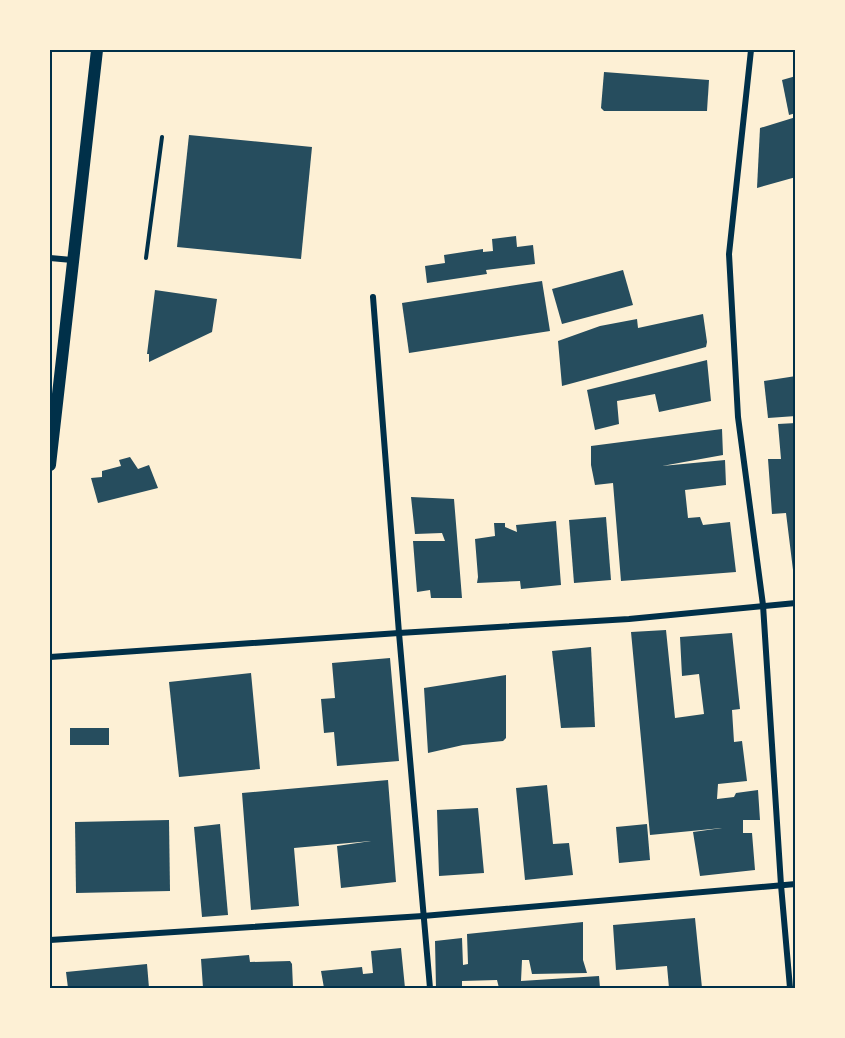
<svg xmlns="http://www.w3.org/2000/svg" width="845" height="1038" font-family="Helvetica,sans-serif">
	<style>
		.building { fill: #264d5e }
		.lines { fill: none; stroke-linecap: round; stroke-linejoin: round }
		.service { stroke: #003049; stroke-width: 4 }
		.minor { stroke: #003049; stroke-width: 6 }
		.secondary { stroke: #003049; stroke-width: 12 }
		.neatline { fill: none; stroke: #003049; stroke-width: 2 }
	</style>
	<rect width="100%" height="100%" fill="#fdf0d5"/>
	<!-- building -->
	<g class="building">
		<polygon points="604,72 709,80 707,111 604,111 601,108"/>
		<polygon points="796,76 796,113 789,115 782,80"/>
		<polygon points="796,117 796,177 757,188 760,128"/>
		<polygon points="189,135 312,147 301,259 177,247"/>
		<polygon points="516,236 517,247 533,245 535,264 486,270 487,274 427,283 425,266 445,263 444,255 483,249 483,252 493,251 492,239"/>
		<polygon points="623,270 633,305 562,324 552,289"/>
		<polygon points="542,281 550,331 409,353 402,303"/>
		<polygon points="155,290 217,299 212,332 149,362 149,354 147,354"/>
		<polygon points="703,314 707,342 706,347 562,386 558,341 600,326 637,319 638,328"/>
		<polygon points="707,360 711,401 659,412 655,394 617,401 619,424 595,430 587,390"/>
		<polygon points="796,376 796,416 768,418 764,381"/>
		<polygon points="796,423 796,577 794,578 786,513 772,514 768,459 781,459 778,424"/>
		<polygon points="722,429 723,455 662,466 725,460 726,485 685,490 688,518 700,517 703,525 730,522 736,572 621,581 613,483 595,485 591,465 591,446"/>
		<polygon points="130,457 138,469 149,465 158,488 98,503 91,478 102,477 102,471 121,466 119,460"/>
		<polygon points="411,497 454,499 462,598 431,598 430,590 417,592 413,541 445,541 442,533 415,534"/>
		<polygon points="606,517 611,580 574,583 569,520"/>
		<polygon points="556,521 561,585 521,589 520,581 477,583 478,577 475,539 495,536 494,523 505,523 505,527 517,532 516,525"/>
		<polygon points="666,630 675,718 704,714 699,674 682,676 680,637 732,633 740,709 732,710 734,742 742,741 747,781 718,784 717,799 734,797 736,793 758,790 760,820 743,820 743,833 752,833 755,870 700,876 693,832 722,828 650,835 631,632"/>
		<polygon points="591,647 595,727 561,728 552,651"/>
		<polygon points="390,658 399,761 337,766 334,732 324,733 321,699 335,698 332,663"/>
		<polygon points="251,673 260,769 179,777 169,682"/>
		<polygon points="506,675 506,738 503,741 463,745 428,753 424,688"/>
		<rect x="70" y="728" width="39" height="17"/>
		<polygon points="388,780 396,882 341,888 337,846 371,841 294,848 299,906 251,910 242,793"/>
		<polygon points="547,785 553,844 569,843 573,875 525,880 516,788"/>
		<polygon points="478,808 484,873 439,876 437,810"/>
		<polygon points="169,820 170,891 76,893 75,822"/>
		<polygon points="220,824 228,915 202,917 194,827"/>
		<polygon points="647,824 650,860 619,863 616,827"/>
		<polygon points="695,918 702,988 669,988 667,966 616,970 613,925"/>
		<polygon points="583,922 583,960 587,973 532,974 529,960 522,960 521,981 599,976 600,988 499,988 497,980 462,981 462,988 436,988 435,941 462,938 463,965 468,964 467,934"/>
		<polygon points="401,948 405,988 324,988 321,971 362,967 363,974 373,973 371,951"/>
		<polygon points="249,955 250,962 290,961 292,964 293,988 203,988 201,959"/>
		<polygon points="147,964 149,988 68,988 66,972"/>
	</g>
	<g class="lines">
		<!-- service -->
		<polyline class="service" points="146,258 162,137"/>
		<!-- minor -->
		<g class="minor">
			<polyline points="751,50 729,254 738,417 763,605 781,885 790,988"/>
			<polyline points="50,258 72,260"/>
			<polyline points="373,297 399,633 430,988"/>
			<polyline points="50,657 399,633 629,619 796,603"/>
			<polyline points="50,940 423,916 796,884"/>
		</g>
		<!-- secondary -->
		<polyline class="secondary" points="50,465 97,50"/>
	</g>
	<!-- border -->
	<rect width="845" height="1038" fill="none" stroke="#fdf0d5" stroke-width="102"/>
	<rect x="51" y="51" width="743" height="936" class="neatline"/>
</svg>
